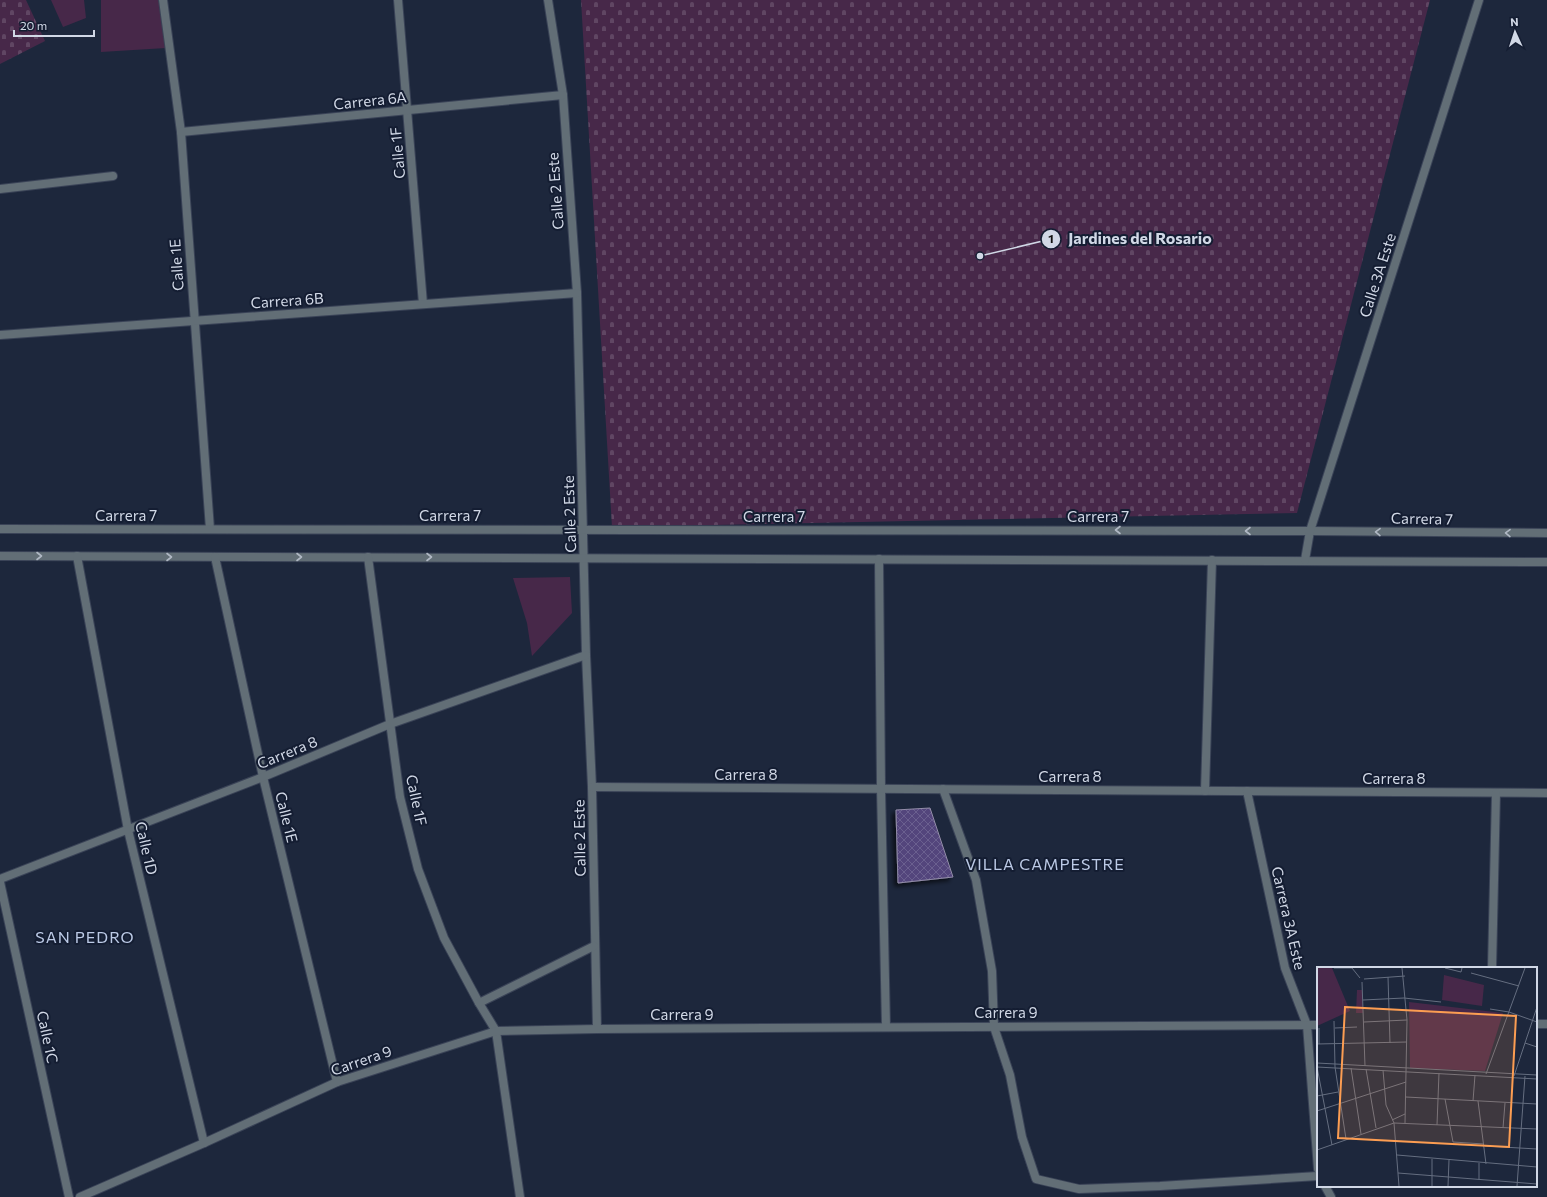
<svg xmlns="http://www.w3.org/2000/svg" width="1547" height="1197" font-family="Commissioner,sans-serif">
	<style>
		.green { fill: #472849 }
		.cemetery { fill: url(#cemetery-stones) }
		.building { fill: url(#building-cross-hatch); stroke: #928ca8; filter: url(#shadow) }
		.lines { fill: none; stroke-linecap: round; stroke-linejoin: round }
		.street-casing { stroke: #3a4357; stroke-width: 10 }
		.street { stroke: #626e76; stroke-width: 8 }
		.oneway { stroke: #b0b8c4 }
		.labels { text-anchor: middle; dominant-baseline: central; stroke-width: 4; stroke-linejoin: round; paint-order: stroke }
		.street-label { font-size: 15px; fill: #d1d8e6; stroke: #141d32 }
		.neighbourhood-label { font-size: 16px; letter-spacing: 1px; fill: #bccae6; stroke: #141d32 }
		.inset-road { fill: none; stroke: #656e80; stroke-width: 1 }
		.view { fill: #fc9d52; fill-opacity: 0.15; stroke: #fc9d52; stroke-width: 2 }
		.inset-edge { fill: none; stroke: #d1d8e6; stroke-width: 2 }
		.leader { fill: none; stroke: #d1d8e6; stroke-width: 1.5 }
		.callout-dot { fill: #d1d8e6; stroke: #141d32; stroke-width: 1.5 }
		.mark-label { font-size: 12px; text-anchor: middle; font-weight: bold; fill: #111 }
		.callout-label { font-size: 16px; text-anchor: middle; font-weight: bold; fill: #d1d8e6; stroke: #141d32; stroke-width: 4; stroke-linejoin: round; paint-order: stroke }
	</style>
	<defs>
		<pattern id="cemetery-stones" width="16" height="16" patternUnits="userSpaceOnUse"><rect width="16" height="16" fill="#472849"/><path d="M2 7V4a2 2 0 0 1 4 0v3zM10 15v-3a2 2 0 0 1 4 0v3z" fill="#604663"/></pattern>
		<pattern id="building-cross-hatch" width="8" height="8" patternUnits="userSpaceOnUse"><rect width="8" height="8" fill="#53457c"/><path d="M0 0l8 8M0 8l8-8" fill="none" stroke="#6b5f8f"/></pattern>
		<filter id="shadow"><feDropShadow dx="-3.5" dy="3.5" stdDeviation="2" flood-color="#0009"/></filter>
	</defs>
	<rect width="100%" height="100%" fill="#1d273c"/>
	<!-- green -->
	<g class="green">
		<polygon points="51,0 84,0 86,18 63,27"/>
		<polygon points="101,0 160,0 166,48 101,52"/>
		<polygon points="570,577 572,613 532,656 527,623 513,578"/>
	</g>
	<!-- cemetery -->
	<g class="cemetery">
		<polygon points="0,0 26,0 45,41 0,64"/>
		<polygon points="581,0 1430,0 1297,513 612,527"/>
	</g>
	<!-- building -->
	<polygon class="building" points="930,808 953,877 898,883 896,810"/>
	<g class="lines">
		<!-- street casing -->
		<g class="street-casing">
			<g id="street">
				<polyline points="163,0 181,132 210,529"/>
				<polyline points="398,0 423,304"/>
				<polyline points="548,0 563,95 577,293 586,655 592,787 597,1029"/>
				<polyline points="181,132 563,95"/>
				<polyline points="0,189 113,176"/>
				<polyline points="0,335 577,293"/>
				<polyline points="0,529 1310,531 1547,533"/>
				<polyline points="0,556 1547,562"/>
				<polyline points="77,556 128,830 204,1143"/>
				<polyline points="215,557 263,777 337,1082"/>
				<polyline points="368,557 400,797 418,869 444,938 479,1003 496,1031 520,1197"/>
				<polyline points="879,559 881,789 886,1027"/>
				<polyline points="1305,560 1310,531 1479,0"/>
				<polyline points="592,787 1547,793"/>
				<polyline points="943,789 976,880 992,971 994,1027 1010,1075 1022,1137 1036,1179 1079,1189 1160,1186 1318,1176"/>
				<polyline points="1205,791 1212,560"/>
				<polyline points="1247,791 1285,968 1307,1025 1318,1169"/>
				<polyline points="0,879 263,777 390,724 586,655"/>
				<polyline points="0,882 69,1197"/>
				<polyline points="1492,968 1496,793"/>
				<polyline points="479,1003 594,946"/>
				<polyline points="1536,1024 1547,1024"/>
				<polyline points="1325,1186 1331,1197"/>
				<polyline points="80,1197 204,1143 337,1082 496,1031 597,1029 1318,1025"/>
			</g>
		</g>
		<!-- street -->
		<use href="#street" class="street"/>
	</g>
	<!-- one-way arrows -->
	<defs><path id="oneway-chevron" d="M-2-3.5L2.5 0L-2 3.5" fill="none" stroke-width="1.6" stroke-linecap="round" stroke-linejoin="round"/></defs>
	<g class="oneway">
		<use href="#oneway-chevron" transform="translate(1118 530) rotate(-180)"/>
		<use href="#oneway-chevron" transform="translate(1248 531) rotate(-180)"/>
		<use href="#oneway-chevron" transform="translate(1378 532) rotate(-179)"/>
		<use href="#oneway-chevron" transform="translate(1508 533) rotate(-179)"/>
		<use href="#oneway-chevron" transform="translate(39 556)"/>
		<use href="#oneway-chevron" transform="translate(169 557)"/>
		<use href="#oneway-chevron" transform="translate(299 557)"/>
		<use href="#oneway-chevron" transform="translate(429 557)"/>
	</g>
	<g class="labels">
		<!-- street labels -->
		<g class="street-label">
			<text transform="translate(370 100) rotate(-6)">Carrera 6A</text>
			<text transform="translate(397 153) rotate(-95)">Calle 1F</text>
			<text transform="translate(555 191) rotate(-94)">Calle 2 Este</text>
			<text transform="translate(176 265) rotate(-94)">Calle 1E</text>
			<text transform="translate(1377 275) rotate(-72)">Calle 3A Este</text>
			<text transform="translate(287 300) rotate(-4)">Carrera 6B</text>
			<text transform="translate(569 514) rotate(-92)">Calle 2 Este</text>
			<text x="126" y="515">Carrera 7</text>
			<text x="450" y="515">Carrera 7</text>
			<text x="774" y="516">Carrera 7</text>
			<text x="1098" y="516">Carrera 7</text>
			<text transform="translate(1422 518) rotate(1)">Carrera 7</text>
			<text transform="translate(287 752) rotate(-22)">Carrera 8</text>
			<text x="746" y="774">Carrera 8</text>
			<text x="1070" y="776">Carrera 8</text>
			<text x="1394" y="778">Carrera 8</text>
			<text transform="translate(417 800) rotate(78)">Calle 1F</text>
			<text transform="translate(287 817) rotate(76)">Calle 1E</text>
			<text transform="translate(579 838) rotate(-91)">Calle 2 Este</text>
			<text transform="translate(147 848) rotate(77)">Calle 1D</text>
			<text transform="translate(1289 918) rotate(77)">Carrera 3A Este</text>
			<text x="1006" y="1012">Carrera 9</text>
			<text x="682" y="1014">Carrera 9</text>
			<text transform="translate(48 1037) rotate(78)">Calle 1C</text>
			<text transform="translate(361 1060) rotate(-19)">Carrera 9</text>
		</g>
		<!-- neighbourhood labels -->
		<g class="neighbourhood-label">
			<text x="1045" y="863">VILLA CAMPESTRE</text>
			<text x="85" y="936">SAN PEDRO</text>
		</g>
	</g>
	<!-- overview -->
	<g transform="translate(1317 967)">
		<rect width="220" height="220" fill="#1d273c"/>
		<path d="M 127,8 L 167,18 L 165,39 L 125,33 ZM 40,23 L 45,23 L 46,46 L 39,46 Z" fill="#472849"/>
		<path d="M 0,1 L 15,1 L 33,44 L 0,59 ZM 92,35 L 186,46 L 168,104 L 93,101 Z" fill="#472849"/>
		<path class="inset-road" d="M 17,1 L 35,1 L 43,11M 85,1 L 90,53 L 88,156M 128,1 L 144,5 L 145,1M 154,6 L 202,19M 71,10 L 73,76M 47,12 L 88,9M 45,15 L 48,99M 46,33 L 87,31 L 124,35M 173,42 L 192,45 L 220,55M 17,54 L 18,100 L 29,172M 47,55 L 90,53M 18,61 L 40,60M 208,76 L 220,80M 0,77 L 90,75M 2,77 L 2,61M 0,96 L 220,108M 0,100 L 220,112M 0,100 L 15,178M 34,101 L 44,167M 49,102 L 59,161M 66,103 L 69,138 L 77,156 L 82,219M 169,107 L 208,1M 197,109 L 220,40M 0,129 L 21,125M 89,130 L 220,137M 128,132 L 136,175 L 167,177M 156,134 L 158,108M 161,134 L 169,197M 0,144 L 89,115M 75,153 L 88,147M 120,158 L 122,106M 186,161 L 188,136M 168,179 L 220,182M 0,183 L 77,156 L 220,162M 80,188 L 220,200M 115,192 L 115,219M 81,206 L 220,217M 162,213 L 162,196M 131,219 L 132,193M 200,219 L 208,109"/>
		<path class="view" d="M 28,40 L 199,49 L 192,180 L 21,171 Z"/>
		<rect width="220" height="220" class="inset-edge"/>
	</g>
	<!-- callouts -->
	<path class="leader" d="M980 256L1051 239"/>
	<g class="callout-dot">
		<circle cx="980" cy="256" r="4"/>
		<circle cx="1051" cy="239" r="10"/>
	</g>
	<g class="mark-label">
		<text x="1051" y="243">1</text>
	</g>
	<g class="callout-label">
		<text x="1140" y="244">Jardines del Rosario</text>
	</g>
	<!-- north arrow -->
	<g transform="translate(1515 32) rotate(357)" stroke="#141d32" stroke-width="3" paint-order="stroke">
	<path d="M0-3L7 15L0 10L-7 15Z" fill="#d1d8e6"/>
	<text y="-6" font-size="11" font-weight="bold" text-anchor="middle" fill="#d1d8e6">N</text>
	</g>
	<!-- scale -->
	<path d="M14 30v6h80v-6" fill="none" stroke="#d1d8e6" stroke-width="2"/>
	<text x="20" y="30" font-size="12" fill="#d1d8e6" stroke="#141d32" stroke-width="3" paint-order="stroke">20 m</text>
</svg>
